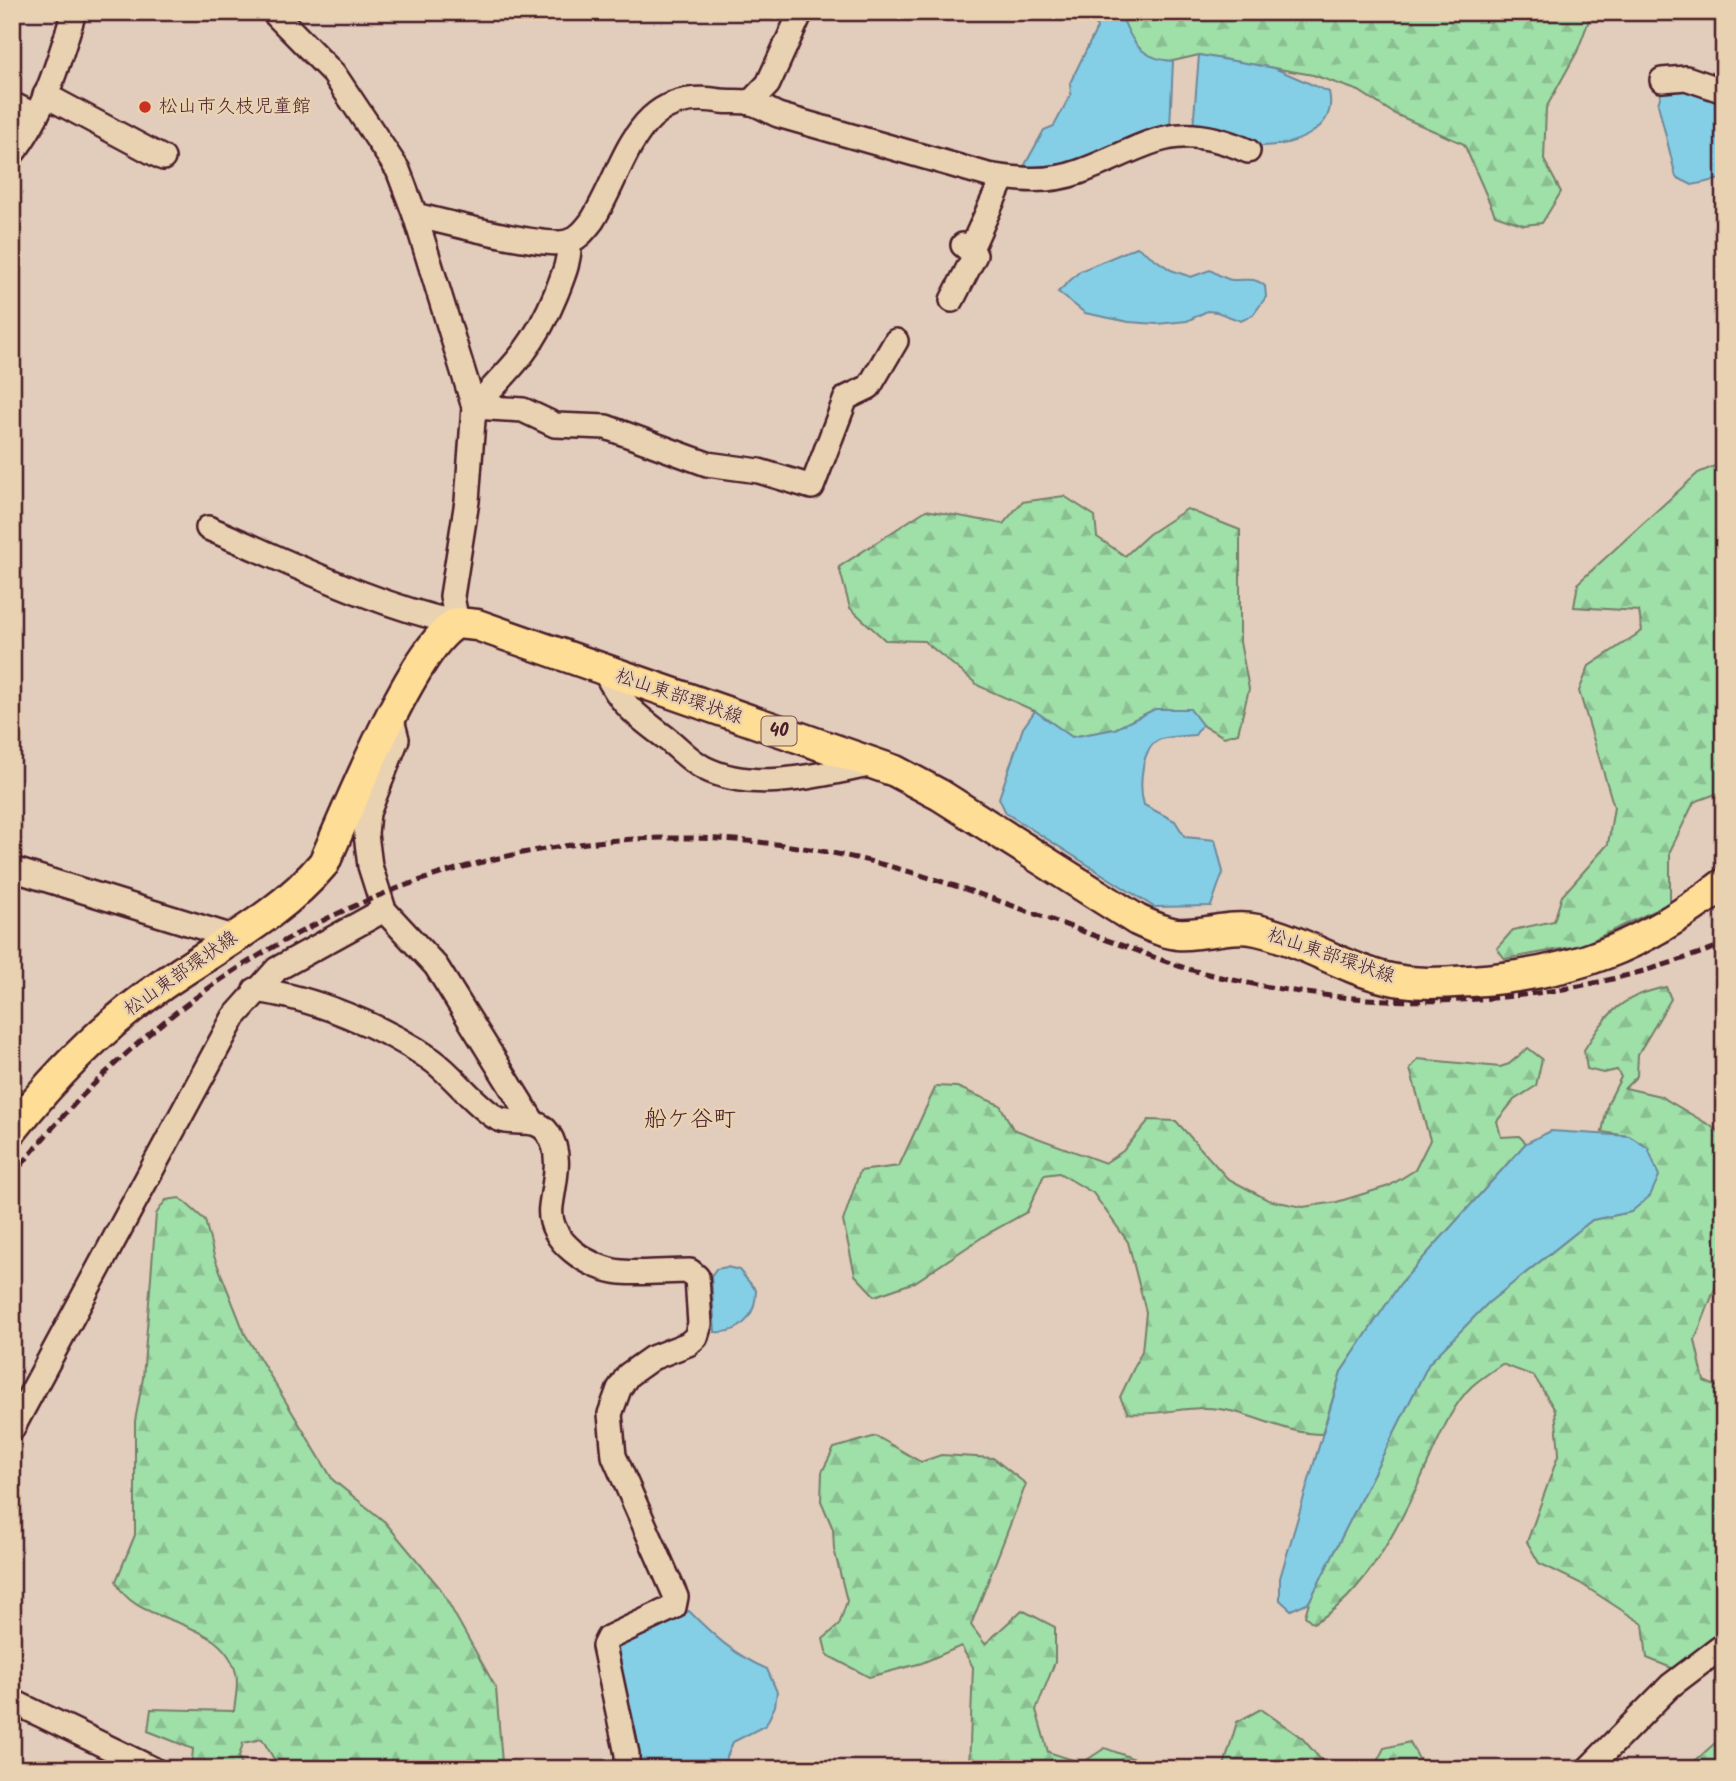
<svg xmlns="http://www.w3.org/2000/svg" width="1736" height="1781" font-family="Kalam,'Klee One',sans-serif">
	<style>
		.forest { fill: url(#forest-firs); stroke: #747f6a; stroke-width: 2 }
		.water { fill: #85cfe6; stroke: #6d899b; stroke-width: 2 }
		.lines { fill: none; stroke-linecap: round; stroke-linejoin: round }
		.minor-casing { stroke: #4a1f2b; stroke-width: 28 }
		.major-casing { stroke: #4a1f2b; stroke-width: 35 }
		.minor { stroke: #e9d2b1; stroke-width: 23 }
		.major { stroke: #fedd96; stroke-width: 30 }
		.rail { stroke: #4a1f2b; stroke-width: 5; stroke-dasharray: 10 5; stroke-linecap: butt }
		.poi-dot { fill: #c8321e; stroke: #e9d2b1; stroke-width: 2.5 }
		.labels { text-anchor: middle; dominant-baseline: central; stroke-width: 5; stroke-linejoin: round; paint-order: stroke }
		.shield { fill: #e9d2b1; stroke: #7a5553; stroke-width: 2 }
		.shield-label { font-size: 18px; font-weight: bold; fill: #4a1f2b }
		.poi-label { font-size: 19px; fill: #4a1f2b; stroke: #e9d2b1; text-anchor: start }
		.street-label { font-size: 19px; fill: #4a1f2b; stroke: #e9d2b1 }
		.quarter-label { font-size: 23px; fill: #4a1f2b; stroke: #e9d2b1 }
	</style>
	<defs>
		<pattern id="forest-firs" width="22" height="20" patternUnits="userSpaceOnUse" patternTransform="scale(1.75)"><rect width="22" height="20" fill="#9fdfa8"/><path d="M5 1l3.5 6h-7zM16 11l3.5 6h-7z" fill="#8abf91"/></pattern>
	</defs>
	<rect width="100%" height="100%" fill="#e2ccbb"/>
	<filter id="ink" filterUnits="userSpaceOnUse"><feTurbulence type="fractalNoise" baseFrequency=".0143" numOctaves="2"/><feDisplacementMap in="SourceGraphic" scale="14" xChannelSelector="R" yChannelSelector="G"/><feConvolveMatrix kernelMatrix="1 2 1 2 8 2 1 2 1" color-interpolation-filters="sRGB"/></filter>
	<g filter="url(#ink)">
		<!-- forest -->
		<g class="forest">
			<polygon points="1120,12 1592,12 1577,52 1546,108 1544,160 1561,192 1542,223 1524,225 1495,215 1464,144 1395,114 1359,91 1313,75 1199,55 1173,61 1156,60 1138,48 1129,35"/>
			<polygon points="1724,462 1724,791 1694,802 1670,851 1670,903 1583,945 1505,959 1497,948 1513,930 1554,921 1562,896 1608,844 1614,807 1579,691 1589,666 1642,631 1639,611 1574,607 1578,583 1698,473"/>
			<polygon points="1064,496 1095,516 1097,537 1125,556 1149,534 1187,509 1240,530 1240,642 1249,689 1238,733 1224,737 1202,725 1189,709 1155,709 1115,729 1072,737 1035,711 979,686 924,641 885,640 850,608 839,567 926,510 1003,524 1022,502"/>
			<path d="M 1666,987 L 1671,999 L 1638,1054 L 1637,1076 L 1625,1088 L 1660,1096 L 1711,1126 L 1724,1137 L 1724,1265 L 1695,1340 L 1704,1381 L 1724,1390 L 1724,1633 L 1674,1669 L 1647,1658 L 1643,1624 L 1580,1583 L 1539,1563 L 1527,1542 L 1559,1453 L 1555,1410 L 1534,1376 L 1502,1364 C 1492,1371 1481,1378 1472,1386 C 1451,1406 1439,1439 1427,1465 C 1404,1516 1366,1597 1313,1623 L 1305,1616 L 1309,1602 L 1429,1363 L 1488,1303 L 1592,1220 L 1631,1212 L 1629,1136 L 1602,1132 L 1608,1103 L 1621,1077 L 1617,1070 L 1603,1073 L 1587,1069 L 1584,1050 C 1608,1012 1621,996 1666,987 Z"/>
			<path d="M 1528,1048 L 1542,1059 L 1536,1086 L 1514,1100 L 1497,1121 L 1501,1137 L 1519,1136 L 1526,1143 L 1400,1284 L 1341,1372 L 1322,1434 C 1281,1434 1246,1408 1205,1408 C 1178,1408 1155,1416 1128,1413 L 1120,1397 L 1142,1351 L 1146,1312 L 1128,1242 L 1093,1193 L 1059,1173 L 1044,1175 L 1027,1212 L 987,1234 L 915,1282 L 875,1296 L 855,1275 L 843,1221 L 860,1171 L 899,1166 L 936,1086 L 957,1087 L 1000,1105 L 1013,1129 L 1105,1163 L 1123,1151 L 1149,1120 L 1176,1121 L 1227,1178 L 1268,1200 L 1303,1207 L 1337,1202 L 1389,1186 L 1415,1170 L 1430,1140 L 1410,1069 L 1418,1059 L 1500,1067 L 1509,1064 Z"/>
			<path d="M 180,1198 L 205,1220 L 214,1256 L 245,1334 L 333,1480 L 385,1522 L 440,1588 L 496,1688 L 502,1763 L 497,1769 L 280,1769 L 262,1739 L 243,1743 L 239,1757 L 243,1769 L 191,1769 L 193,1749 L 148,1731 L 151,1709 L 234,1711 C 235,1700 239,1684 236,1673 C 221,1614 133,1627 116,1581 L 135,1535 L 135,1421 L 143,1378 L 156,1214 L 166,1200 Z"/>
			<polygon points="876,1436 921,1462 941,1455 993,1458 1026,1484 971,1625 985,1644 1022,1610 1055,1627 1055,1662 1036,1710 1048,1752 1082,1763 1105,1748 1140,1761 1138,1769 969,1769 973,1667 961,1646 922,1663 869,1677 827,1655 823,1639 839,1625 847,1601 834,1549 833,1529 821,1501 822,1472 834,1448"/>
			<polygon points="1261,1709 1302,1738 1322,1761 1336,1769 1223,1769 1237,1722"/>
			<polygon points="1724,1735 1724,1769 1686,1769"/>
			<polygon points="1410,1742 1420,1761 1417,1769 1373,1769 1384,1748"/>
		</g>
		<!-- water -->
		<g class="water">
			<path d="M 1105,12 L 1120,12 C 1131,41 1140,59 1173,61 L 1170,127 L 1071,165 L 1021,172 L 1044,130 L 1054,126 L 1071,94 L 1070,83 L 1097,28 L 1095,19 Z"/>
			<path d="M 1199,55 L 1274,68 L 1329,92 C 1338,130 1294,146 1263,146 C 1240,146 1214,135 1193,129 Z"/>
			<polygon points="1669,84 1724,97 1724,177 1721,179 1692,185 1676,177 1658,104 1662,91"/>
			<path d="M 1137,247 L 1171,270 L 1191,277 L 1210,270 C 1217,274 1225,279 1232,280 C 1246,281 1253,276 1265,286 L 1266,297 L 1253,315 L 1241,321 L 1217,312 L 1207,311 L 1187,321 L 1157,324 L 1129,322 L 1085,313 L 1058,292 L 1080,271 Z"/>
			<path d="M 1155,709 L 1190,709 L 1202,725 L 1195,735 C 1184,736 1171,736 1161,739 C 1140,746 1139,788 1144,805 L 1175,821 L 1185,837 L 1215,840 L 1223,872 L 1211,906 L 1154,907 L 1006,813 L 999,798 L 1023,728 L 1035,711 L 1072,737 L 1115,729 Z"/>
			<polygon points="1551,1131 1629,1136 1648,1148 1659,1176 1650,1196 1631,1212 1592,1220 1488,1303 1429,1363 1309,1602 1291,1610 1280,1600 1280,1578 1341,1372 1400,1284 1526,1143"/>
			<path d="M 727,1267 L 739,1270 L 756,1290 C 756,1315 742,1334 715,1332 L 711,1276 L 716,1269 Z"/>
			<path d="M 689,1611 C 714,1636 734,1655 767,1669 L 777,1692 L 775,1706 L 766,1725 L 733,1742 L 722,1769 L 636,1769 L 611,1648 Z"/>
		</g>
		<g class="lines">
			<!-- minor casing -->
			<g class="minor-casing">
				<g id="minor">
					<polyline points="1662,80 1686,78 1724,91"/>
					<polyline points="45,95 163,158"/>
					<polyline points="750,103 768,84 801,12"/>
					<polyline points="12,104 36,116"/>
					<path d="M 12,154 C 44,114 59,61 74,12"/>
					<path d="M 415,215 C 444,222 543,248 567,242 C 578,239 585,230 592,221 C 628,163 635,86 721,101 C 730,102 739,101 748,102 C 758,104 769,111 778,115 L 988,175 C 1019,180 1049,183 1079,172 C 1148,147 1171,117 1248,151"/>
					<polyline points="970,251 1003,178"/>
					<polyline points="952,300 975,255 963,245"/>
					<polyline points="474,407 523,410 555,425 606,427 707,464 759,471 812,487 846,398 869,387 896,341"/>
					<path d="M 474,407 C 512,368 535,346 556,294 C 563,276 570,261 569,242"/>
					<path d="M 208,528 C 289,562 371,604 457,623 L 452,596 L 467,501 L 474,407 L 415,215 L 398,170 L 334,74 L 273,12"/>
					<path d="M 605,672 C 622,706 637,716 666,738 C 679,748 690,761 704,768 C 756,794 821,774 875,764"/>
					<polyline points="12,869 233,937"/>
					<polyline points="384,910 436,966 533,1122"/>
					<path d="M 255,990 C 312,997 385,1027 432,1060 C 454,1076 471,1101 495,1117 C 512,1128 535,1114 548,1133 C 563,1155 554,1182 551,1206 C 546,1241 590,1269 621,1272 C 644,1274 667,1271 690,1271 L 697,1277 L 700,1324 L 696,1337 L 688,1344 L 652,1358 L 628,1375 L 619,1389 L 610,1414 L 614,1456 L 676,1597 L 674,1607 L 608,1638 L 604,1646 L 627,1754 L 627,1769"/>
					<polyline points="12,1429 234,1017 277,969 384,910 370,866 366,834 368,813 397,739 391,716"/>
					<polyline points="12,1701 153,1769"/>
					<polyline points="1588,1769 1670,1686 1724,1645"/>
				</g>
			</g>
			<!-- major casing -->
			<g class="major-casing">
				<path id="major" d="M 12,1130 C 55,1075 104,1025 162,985 C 218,946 280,916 324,863 C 347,813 413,646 457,623 L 477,625 L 895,771 L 940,795 L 1137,920 C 1150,926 1163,932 1177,934 C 1204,936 1229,924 1257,930 C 1302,940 1341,967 1386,978 C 1413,985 1442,983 1471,981 C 1574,974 1642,947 1724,884"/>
			</g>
			<!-- minor -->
			<use href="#minor" class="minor"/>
			<!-- major -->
			<use href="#major" class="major"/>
			<!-- rail -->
			<path class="rail" d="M 12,1177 C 207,924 514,791 832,853 C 932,872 1029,913 1124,946 C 1150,955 1177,967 1204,973 C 1378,1017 1556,1010 1724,944"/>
		</g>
	</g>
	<!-- markers -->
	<circle class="poi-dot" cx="145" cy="107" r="7"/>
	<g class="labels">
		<!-- shield labels -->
		<rect class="shield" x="761.5" y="716.5" width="35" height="29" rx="5"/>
		<g class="shield-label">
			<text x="779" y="731">40</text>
		</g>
		<!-- poi labels -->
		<g class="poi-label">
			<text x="159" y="107">松山市久枝児童館</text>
		</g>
		<!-- street labels -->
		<g class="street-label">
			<text transform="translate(679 697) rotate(19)">松山東部環状線</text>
			<text transform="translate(1331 956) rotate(19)">松山東部環状線</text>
			<text transform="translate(181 974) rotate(-35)">松山東部環状線</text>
		</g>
		<!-- quarter labels -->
		<g class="quarter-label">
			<text x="690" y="1120">船ケ谷町</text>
		</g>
	</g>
	<!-- margin -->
	<rect width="1736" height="1781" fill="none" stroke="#e9d2b1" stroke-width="42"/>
	<rect x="21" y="21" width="1694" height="1739" fill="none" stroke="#4a1f2b" stroke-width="2.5" filter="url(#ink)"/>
</svg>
